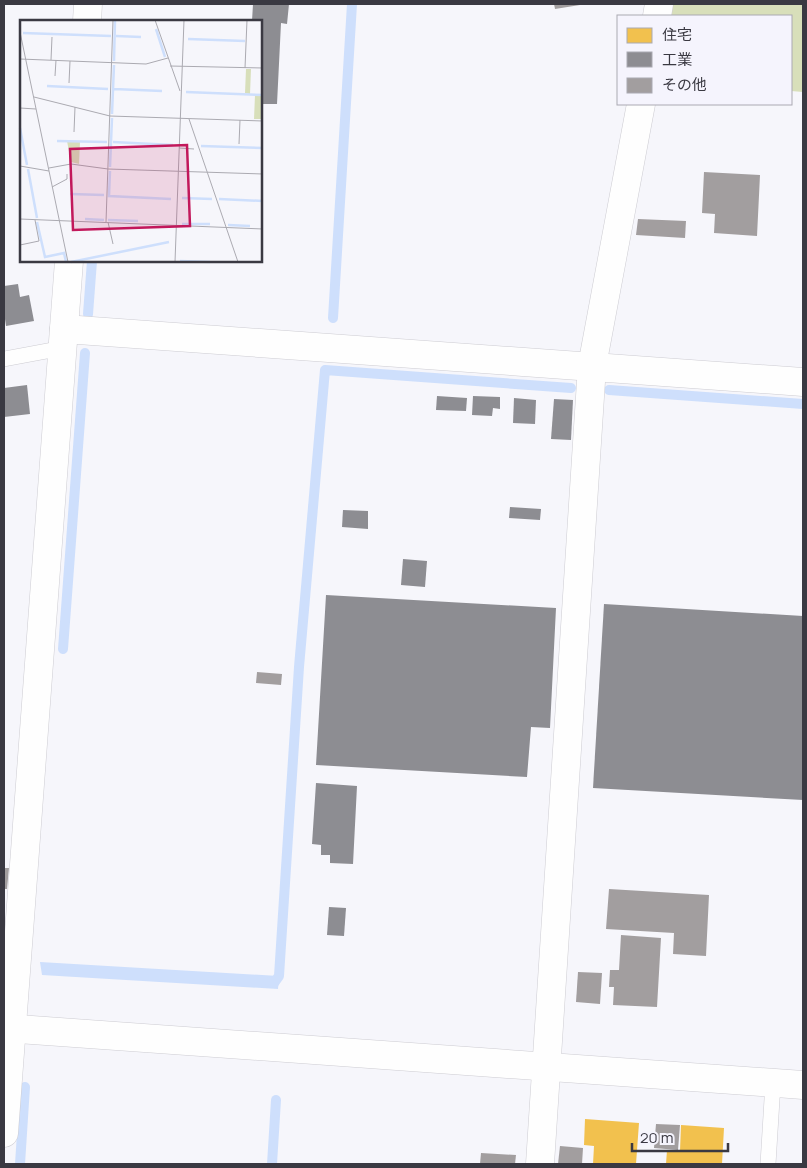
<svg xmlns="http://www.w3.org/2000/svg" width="807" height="1168" font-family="Manrope,'Noto Sans JP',sans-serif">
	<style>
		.green { fill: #d8dfba }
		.water { fill: #cedffc }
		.homes { fill: #f2c14e }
		.industry { fill: #8d8d92 }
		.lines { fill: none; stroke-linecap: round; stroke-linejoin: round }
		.stream { stroke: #cedffc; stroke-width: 10 }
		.building { fill: #a29e9f }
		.service-casing { stroke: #cdccd2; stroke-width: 16 }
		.minor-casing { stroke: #cdccd2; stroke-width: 29 }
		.tertiary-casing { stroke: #cdccd2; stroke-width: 29 }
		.service { stroke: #fefefe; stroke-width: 15 }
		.minor { stroke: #fefefe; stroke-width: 28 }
		.tertiary { stroke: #fefefe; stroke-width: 28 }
		.inset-river { fill: none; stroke: #cedffc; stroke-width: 2.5 }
		.inset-road { fill: none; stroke: #abaab1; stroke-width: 1 }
		.view { fill: #c2185b; fill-opacity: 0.15; stroke: #c2185b; stroke-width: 2.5 }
		.inset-edge { fill: none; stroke: #3a3942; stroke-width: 2.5 }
	</style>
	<rect width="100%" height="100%" fill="#f6f6fb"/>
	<!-- green -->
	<polygon class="green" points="673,4 803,4 803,92 791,91 791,16 671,16"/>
	<!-- water -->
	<polygon class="water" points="40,962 279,976 278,989 42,975"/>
	<!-- homes -->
	<g class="homes">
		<polygon points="585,1119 639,1123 636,1164 593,1164 594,1146 584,1145"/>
		<polygon points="681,1125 724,1128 722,1164 666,1164 667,1150 680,1151"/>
	</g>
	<!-- industry -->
	<g class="industry">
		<polygon points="253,4 289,4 287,24 281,23 277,104 261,104 261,21 252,21"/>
		<polygon points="18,284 20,297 29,295 34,321 6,326 4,312 4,286"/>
		<polygon points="27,385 30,414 4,417 4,388"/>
		<polygon points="437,396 467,398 466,411 436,410"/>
		<polygon points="473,396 500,397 500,409 493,408 492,416 472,415"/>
		<polygon points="514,398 536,400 535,424 513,423"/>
		<polygon points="554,399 573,400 571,440 551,439"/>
		<polygon points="510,507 541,509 540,520 509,518"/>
		<polygon points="343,510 368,511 368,529 342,527"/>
		<polygon points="403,559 427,561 425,587 401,585"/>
		<polygon points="326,595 556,608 550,728 531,727 527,777 316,765"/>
		<polygon points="604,604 803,616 803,800 593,788"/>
		<polygon points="316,783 357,786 353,864 330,863 330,855 321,855 321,845 312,844"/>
		<polygon points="329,907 346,908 344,936 327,935"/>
	</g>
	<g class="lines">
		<!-- stream -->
		<g class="stream">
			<polyline points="88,314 92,261"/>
			<polyline points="333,318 352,4"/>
			<polyline points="609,390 803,404"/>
			<polyline points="63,649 85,353"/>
			<polyline points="270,982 274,983 279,976 299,667 325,370 571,388"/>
			<polyline points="20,1164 25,1087"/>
			<polyline points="272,1164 276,1100"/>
		</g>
	</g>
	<!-- building -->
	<g class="building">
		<polygon points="554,4 580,4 580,5 555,9"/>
		<polygon points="704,172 760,175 757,236 714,233 715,214 702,213"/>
		<polygon points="638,219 686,221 685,238 636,235"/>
		<polygon points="257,672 282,674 281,685 256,683"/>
		<polygon points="4,868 9,868 7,889 4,889"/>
		<polygon points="609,889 709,895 706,956 673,954 674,933 606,929"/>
		<polygon points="621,935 661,938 657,1007 613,1005 614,987 609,987 610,970 619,970"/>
		<polygon points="578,972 602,973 600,1004 576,1002"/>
		<polygon points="656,1124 680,1125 678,1150 654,1148"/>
		<polygon points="560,1146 583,1148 582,1164 558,1164"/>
		<polygon points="481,1153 516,1155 515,1164 480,1164"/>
	</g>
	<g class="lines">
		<!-- service casing -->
		<g class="service-casing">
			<g id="service">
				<polyline points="4,359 63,348"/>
				<polyline points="768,1164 773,1083"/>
			</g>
		</g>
		<!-- minor casing -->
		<g class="minor-casing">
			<g id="minor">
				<polyline points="657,16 659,4"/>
				<polyline points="87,21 88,4"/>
				<polyline points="64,329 803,382"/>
				<polyline points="4,1133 69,261"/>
				<polyline points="540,1164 592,366 641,104"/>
			</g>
		</g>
		<!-- tertiary casing -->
		<g class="tertiary-casing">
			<polyline id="tertiary" points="4,1028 803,1085"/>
		</g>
		<!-- service -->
		<use href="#service" class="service"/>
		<!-- minor -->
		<use href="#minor" class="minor"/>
		<!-- tertiary -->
		<use href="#tertiary" class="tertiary"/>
	</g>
	<!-- overview -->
	<g transform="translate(20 20)">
		<rect width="242" height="242" fill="#f6f6fb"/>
		<path d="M 226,49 L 231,49 L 230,74 L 225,73 ZM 235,75 L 242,76 L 242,99 L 234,99 ZM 47,121 L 60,122 L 59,144 L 51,142 Z" fill="#d8dfba"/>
		<path class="inset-river" d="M 136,9 L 145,37M 3,13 L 91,16M 96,16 L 121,17M 168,19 L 225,21M 94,41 L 95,0M 27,66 L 88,69M 94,69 L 142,71M 166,72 L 243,75M 92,94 L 94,45M 0,108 L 7,145M 37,121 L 87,122M 93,122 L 153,125M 181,126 L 243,128M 90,147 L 92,98M 8,149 L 17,198M 90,151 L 89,176 L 151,179M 50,174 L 84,175M 162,178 L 192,179M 199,179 L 243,181M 65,199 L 84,200M 88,200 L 118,201M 17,202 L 25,237 L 44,233 L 46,242M 162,204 L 190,204M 208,205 L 230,206M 160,241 L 190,242M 51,242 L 149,222"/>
		<path class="inset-road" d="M 135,0 L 160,71M 0,12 L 48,242M 0,39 L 126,44 L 148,38M 31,40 L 32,17M 150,46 L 243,48M 225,48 L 227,0M 35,56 L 36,40M 49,63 L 50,41M 14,77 L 90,96 L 243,101M 0,88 L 16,89M 169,99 L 218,242M 54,112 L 55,87M 219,124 L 220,100M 159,128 L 174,129M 0,146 L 29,151M 29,148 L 51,144 L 88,149 L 243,154M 32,167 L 47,159 L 47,154M 0,199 L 243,209M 86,202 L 93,0M 88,202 L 93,224M 0,225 L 19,221 L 15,200M 155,242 L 164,0"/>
		<path class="view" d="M 167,125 L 170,206 L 53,210 L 50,129 Z"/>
		<rect width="242" height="242" class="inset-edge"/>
	</g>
	<!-- border -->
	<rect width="807" height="1168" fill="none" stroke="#3a3942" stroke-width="10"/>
	<!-- legend -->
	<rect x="617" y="15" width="175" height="90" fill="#f5f4fd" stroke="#aaa9b2"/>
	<rect x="627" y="28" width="25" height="15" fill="#f2c14e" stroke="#aaa9b2"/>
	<text x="662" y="40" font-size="15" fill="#3a3942">住宅</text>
	<rect x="627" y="52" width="25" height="15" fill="#8d8d92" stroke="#aaa9b2"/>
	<text x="662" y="65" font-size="15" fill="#3a3942">工業</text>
	<rect x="627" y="78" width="25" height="15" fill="#a29e9f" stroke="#aaa9b2"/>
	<text x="662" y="90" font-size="15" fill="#3a3942">その他</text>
	<!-- scale -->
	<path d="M632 1143v8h96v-8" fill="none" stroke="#3a3942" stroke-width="2.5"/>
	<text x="640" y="1143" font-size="15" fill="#3a3942" stroke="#f5f4fd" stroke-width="4" paint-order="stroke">20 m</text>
</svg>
